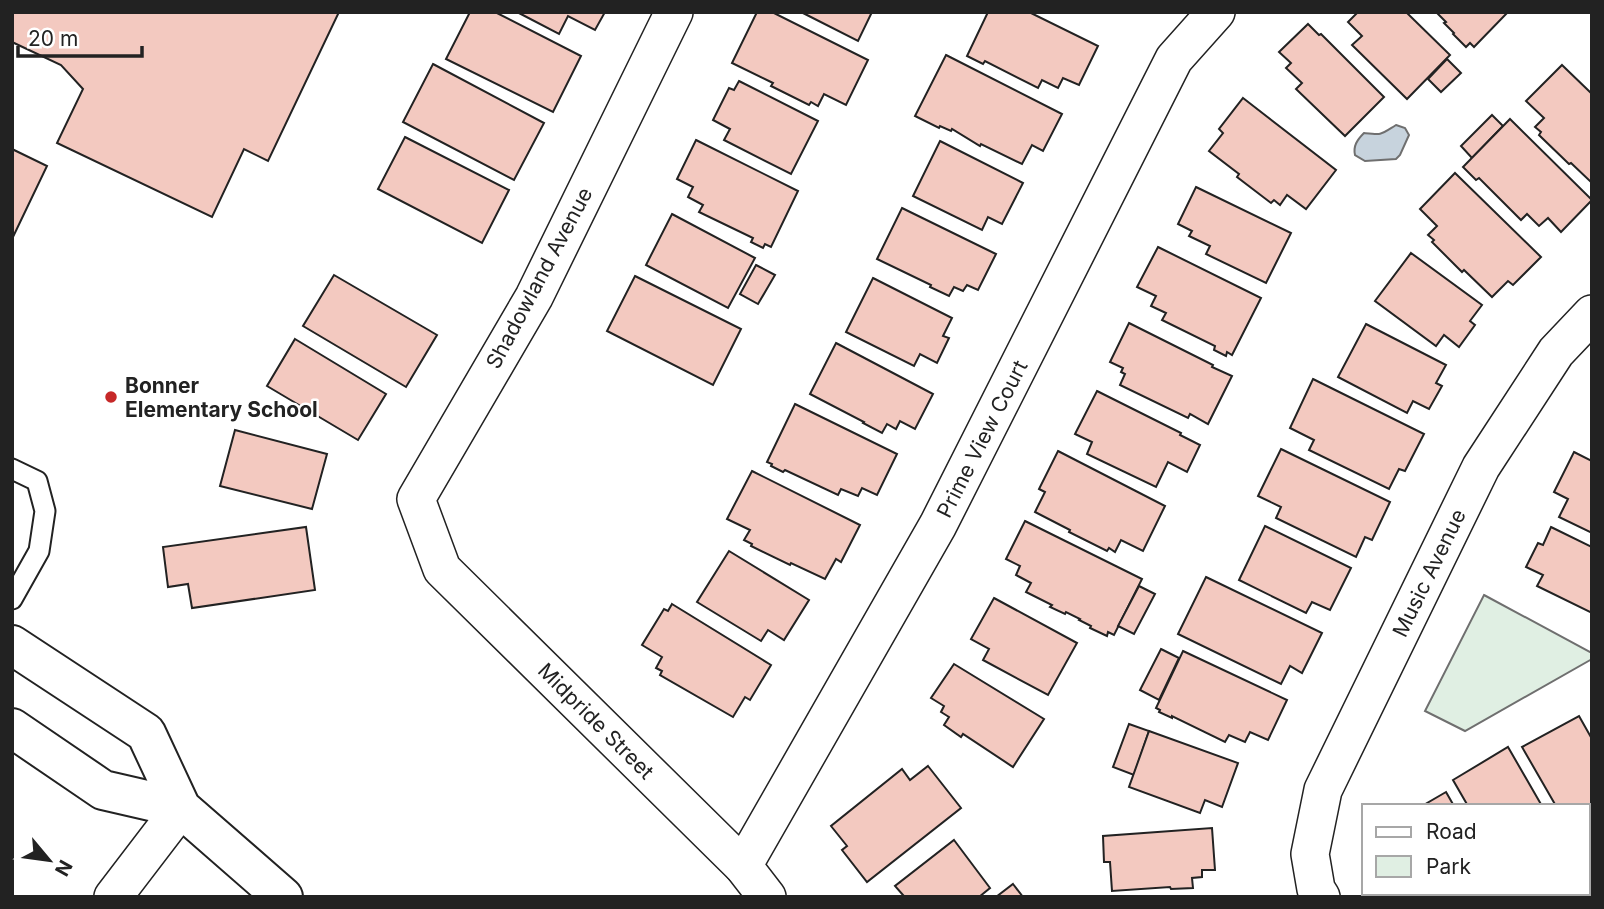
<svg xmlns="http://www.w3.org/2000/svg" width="1604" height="909" font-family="Inter,sans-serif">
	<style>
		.green { fill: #e0efe3; stroke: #6f6f6f; stroke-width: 2 }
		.water { fill: #c7d3dd; stroke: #6f6f6f; stroke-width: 2 }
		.building { fill: #f3c9c0; stroke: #222; stroke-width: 2 }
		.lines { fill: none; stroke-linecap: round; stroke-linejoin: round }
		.service-casing { stroke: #222; stroke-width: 23 }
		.minor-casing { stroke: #222; stroke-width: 40 }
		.tertiary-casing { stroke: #222; stroke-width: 42 }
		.service { stroke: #fff; stroke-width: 19 }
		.minor { stroke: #fff; stroke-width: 37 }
		.tertiary { stroke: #fff; stroke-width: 38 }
		.poi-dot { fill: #c62828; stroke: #fff; stroke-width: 2.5 }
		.labels { text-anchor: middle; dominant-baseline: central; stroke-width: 5; stroke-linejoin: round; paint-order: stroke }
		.street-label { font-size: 21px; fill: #222; stroke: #fff }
		.poi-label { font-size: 21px; font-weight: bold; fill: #222; stroke: #fff; text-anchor: start }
	</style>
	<rect width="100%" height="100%" fill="#fff"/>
	<!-- green -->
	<polygon class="green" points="1484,595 1592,653 1592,659 1465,731 1425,711"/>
	<!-- water -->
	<path class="water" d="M 1396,125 L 1405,128 L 1409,135 L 1400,155 L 1396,159 L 1365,161 L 1355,155 C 1353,146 1357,140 1364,133 C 1383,135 1380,135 1396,125 Z"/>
	<!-- building -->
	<g class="building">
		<polygon points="12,12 339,12 268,161 244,149 212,217 57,143 83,89 61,65 12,42"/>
		<polygon points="470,12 495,12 581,56 553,112 446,59"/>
		<polygon points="517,12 605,12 595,30 568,16 559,34"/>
		<polygon points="757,12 772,12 868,60 846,105 824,94 818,106 811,102 809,105 771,86 773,83 732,63"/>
		<polygon points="801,12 872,12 858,41"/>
		<polygon points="988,12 1029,12 1098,46 1079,85 1063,78 1058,88 1042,80 1038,88 985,61 983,64 967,56"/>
		<polygon points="1358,12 1406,12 1450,55 1407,99 1352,45 1362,36 1348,22"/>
		<polygon points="1436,12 1508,12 1474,47 1470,43 1466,47 1453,34 1454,33 1444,23 1446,22"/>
		<polygon points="1308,24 1319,35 1321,34 1384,97 1345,136 1296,89 1302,83 1286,68 1291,63 1279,52"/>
		<polygon points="946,55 1062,114 1043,151 1032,145 1022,164 981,144 980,146 952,129 951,131 940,126 939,128 915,116"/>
		<polygon points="1447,59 1461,73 1441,92 1428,79"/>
		<polygon points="433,64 544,123 514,180 403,122"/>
		<polygon points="1562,65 1592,94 1592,183 1571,163 1569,164 1539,135 1541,132 1535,127 1544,118 1526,101"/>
		<polygon points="739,81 818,121 791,174 724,140 730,129 713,120 729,88 734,90"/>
		<polygon points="1243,98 1336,170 1306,209 1287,195 1280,205 1274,200 1271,203 1237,177 1239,174 1209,151 1223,133 1219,129"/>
		<polygon points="1492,115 1503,126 1472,158 1461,146"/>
		<polygon points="1510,119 1592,200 1561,232 1548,218 1539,226 1527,214 1521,220 1479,178 1476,180 1463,167"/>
		<polygon points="405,137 509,190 482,243 378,189"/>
		<polygon points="696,140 798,191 771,247 765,244 763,248 751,242 753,238 699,212 703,205 688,197 693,187 677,179"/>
		<polygon points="940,141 1023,183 1002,224 988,217 982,230 913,196"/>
		<polygon points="12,149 47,166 12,239"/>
		<polygon points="1455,173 1541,257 1513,285 1508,281 1492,297 1464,270 1462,272 1432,242 1434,240 1428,235 1437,226 1420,209"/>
		<polygon points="1196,187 1291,233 1266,283 1206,254 1210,246 1189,236 1192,231 1178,224"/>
		<polygon points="902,208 996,254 978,290 967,285 963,291 954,287 949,296 930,287 931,285 877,259"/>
		<polygon points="672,214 755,258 728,308 646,265"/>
		<polygon points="1158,247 1261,298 1232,355 1227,352 1226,356 1214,350 1215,346 1162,320 1166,313 1151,306 1156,296 1137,287"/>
		<polygon points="1411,253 1482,305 1470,321 1475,325 1459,347 1444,335 1436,346 1375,301"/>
		<polygon points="756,265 775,275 758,304 740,294"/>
		<polygon points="334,275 437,335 406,387 303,326"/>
		<polygon points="635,276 741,329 713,385 607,331"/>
		<polygon points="873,278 952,318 943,336 949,338 937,363 920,354 914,366 846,332"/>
		<polygon points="1129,323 1213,365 1212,367 1232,376 1208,424 1190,414 1188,418 1120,385 1125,374 1121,372 1123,368 1110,362"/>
		<polygon points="1366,324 1446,365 1436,383 1442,386 1429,409 1413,401 1407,413 1338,377"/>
		<polygon points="295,339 386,394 358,440 267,386"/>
		<polygon points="836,343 933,394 915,429 900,421 896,429 887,424 882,433 863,423 864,422 810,394"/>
		<polygon points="1313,379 1424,434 1405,471 1399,469 1389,489 1309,450 1314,440 1290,428"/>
		<polygon points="1097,391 1181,433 1180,435 1200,445 1187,472 1168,462 1156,487 1087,454 1092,442 1075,434"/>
		<polygon points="795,404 897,454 877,495 862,488 858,496 841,489 838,495 785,470 783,472 771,466 772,464 767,462"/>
		<polygon points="235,430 327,454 312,509 220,486"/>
		<polygon points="1281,449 1390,502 1372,540 1365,537 1356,557 1276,518 1281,507 1258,496"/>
		<polygon points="1058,451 1165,506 1143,551 1121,540 1115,552 1109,548 1107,551 1069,532 1070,530 1035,512 1045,492 1039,489"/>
		<polygon points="1574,452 1592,461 1592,533 1559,517 1568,499 1554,492"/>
		<polygon points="752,471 860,525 841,562 836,559 825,579 791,563 790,565 751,546 752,544 744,540 750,530 727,519"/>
		<polygon points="1025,521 1142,579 1114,635 1108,632 1107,636 1090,628 1091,626 1079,620 1080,619 1066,612 1065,614 1050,607 1052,605 1026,592 1031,583 1016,575 1020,566 1006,559"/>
		<polygon points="1265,526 1351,568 1330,610 1312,602 1306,613 1239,580"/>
		<polygon points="306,527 315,590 192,608 188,584 168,587 163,547"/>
		<polygon points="1551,527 1592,547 1592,613 1537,586 1543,575 1526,567 1538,543 1543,545"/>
		<polygon points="729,551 809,600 784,640 768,630 761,641 697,602"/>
		<polygon points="1206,577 1322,633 1302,673 1290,666 1281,684 1178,634"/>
		<polygon points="1139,586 1155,594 1134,634 1118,626"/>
		<polygon points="994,598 1077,643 1048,695 983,660 989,649 971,639"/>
		<polygon points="672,604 771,665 750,700 745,697 733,717 660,675 662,671 656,668 662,657 642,645 664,609 668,611"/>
		<polygon points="1161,649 1179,658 1159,700 1140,690"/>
		<polygon points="1183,651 1287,700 1268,740 1250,732 1245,742 1229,735 1225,742 1172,716 1172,718 1159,712 1160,710 1156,708"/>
		<polygon points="954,664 1044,719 1013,767 963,734 961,737 944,725 949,717 941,712 944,706 931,698"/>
		<polygon points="1579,716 1592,739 1592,829 1588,825 1588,806 1556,806 1522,747"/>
		<polygon points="1129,724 1149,731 1134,775 1113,767"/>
		<polygon points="1149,731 1238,763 1222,807 1205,800 1200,813 1129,787"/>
		<polygon points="1508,747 1542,806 1468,806 1453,780"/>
		<polygon points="928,766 961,808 867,882 842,850 847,846 831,826 902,769 910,780"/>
		<polygon points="1446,792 1454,806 1422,806"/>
		<polygon points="1212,828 1215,870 1202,870 1202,877 1192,878 1193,888 1171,889 1170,887 1112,891 1110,862 1104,862 1103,836"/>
		<polygon points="954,840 990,888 979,897 901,897 903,895 895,886"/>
		<polygon points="1013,884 1023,897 996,897"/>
		<polygon points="1431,893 1505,893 1506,896 1433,897"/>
	</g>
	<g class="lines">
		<!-- service casing -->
		<g class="service-casing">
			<polyline id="service" points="12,469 37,481 45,511 39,551 12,599"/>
		</g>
		<!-- minor casing -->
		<g class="minor-casing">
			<g id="minor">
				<polyline points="674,12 534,297 416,499 442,569 743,866 767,897"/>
				<polyline points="743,866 938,525 1174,59 1216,12"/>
				<polyline points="113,897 181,808"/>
				<polyline points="1321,897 1316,889 1310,854 1323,790 1481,467 1556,352 1592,314"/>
			</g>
		</g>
		<!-- tertiary casing -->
		<g class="tertiary-casing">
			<g id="tertiary">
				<polyline points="12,645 146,733 181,808 283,897"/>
				<polyline points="12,728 103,790 181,808"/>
			</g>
		</g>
		<!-- service -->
		<use href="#service" class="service"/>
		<!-- minor -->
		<use href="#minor" class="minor"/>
		<!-- tertiary -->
		<use href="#tertiary" class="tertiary"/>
	</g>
	<!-- markers -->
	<circle class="poi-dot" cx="111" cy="397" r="7"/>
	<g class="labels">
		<!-- street labels -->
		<g class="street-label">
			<text transform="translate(539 278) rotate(-62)">Shadowland Avenue</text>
			<text transform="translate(982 439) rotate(-63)">Prime View Court</text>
			<text transform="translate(1429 573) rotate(-64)">Music Avenue</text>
			<text transform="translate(596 721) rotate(45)">Midpride Street</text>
		</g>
		<!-- poi labels -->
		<g class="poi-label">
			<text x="125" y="385">Bonner<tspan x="125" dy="24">Elementary School</tspan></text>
		</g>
	</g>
	<!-- border -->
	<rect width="1604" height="909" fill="none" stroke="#222222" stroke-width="28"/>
	<!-- legend -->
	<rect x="1362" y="804" width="228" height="91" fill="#ffffff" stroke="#a7a7a7" stroke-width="2"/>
	<rect x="1376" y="827" width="35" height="10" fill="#ffffff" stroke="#a7a7a7" stroke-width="2"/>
	<text x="1426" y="839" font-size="21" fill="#222222">Road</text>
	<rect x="1376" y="856" width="35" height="21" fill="#e0efe3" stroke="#a7a7a7" stroke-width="2"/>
	<text x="1426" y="874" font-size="21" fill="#222222">Park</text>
	<!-- north arrow -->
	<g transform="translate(49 860) rotate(119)" stroke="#ffffff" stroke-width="5" paint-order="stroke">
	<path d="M0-5L12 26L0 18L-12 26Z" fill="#222222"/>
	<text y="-10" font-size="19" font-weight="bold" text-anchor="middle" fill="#222222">N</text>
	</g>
	<!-- scale -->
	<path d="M18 46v10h124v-10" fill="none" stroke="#222222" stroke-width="3.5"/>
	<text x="28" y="46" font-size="21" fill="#222222" stroke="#ffffff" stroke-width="5" paint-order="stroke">20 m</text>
</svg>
